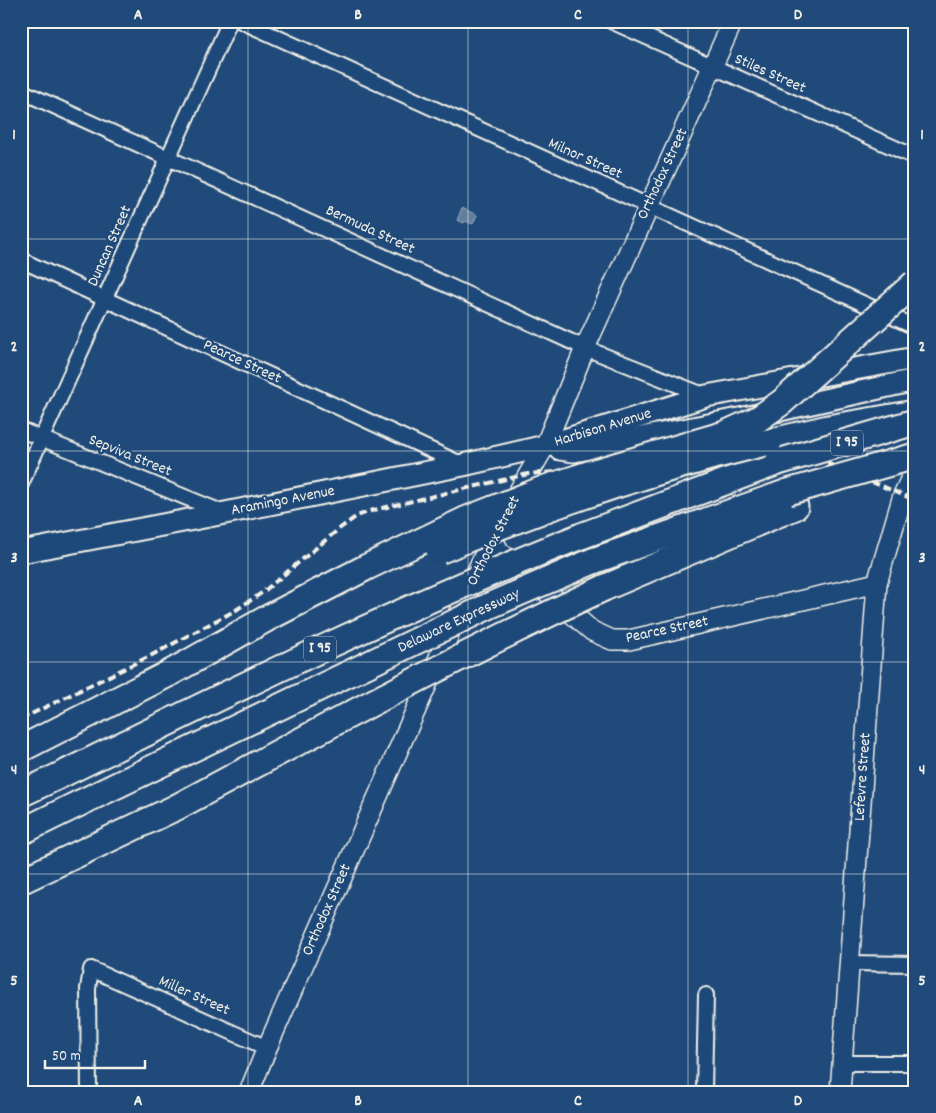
<svg xmlns="http://www.w3.org/2000/svg" width="936" height="1113" font-family="Dekko,sans-serif">
	<style>
		.green { fill: #3a5f88; stroke: #97a8b8 }
		.water { fill: #627e9d; stroke: #9cacbb }
		.lines { fill: none; stroke-linecap: round; stroke-linejoin: round }
		.street-casing { stroke: #f4f1e8; stroke-width: 18 }
		.secondary-casing { stroke: #f4f1e8; stroke-width: 22 }
		.primary-casing { stroke: #f4f1e8; stroke-width: 25 }
		.highway-casing { stroke: #f4f1e8; stroke-width: 29 }
		.street { stroke: #1f4a7a; stroke-width: 14 }
		.secondary { stroke: #1f4a7a; stroke-width: 19 }
		.primary { stroke: #1f4a7a; stroke-width: 21 }
		.highway { stroke: #1f4a7a; stroke-width: 25 }
		.rail { stroke: #f4f1e8; stroke-width: 4; stroke-dasharray: 8 4; stroke-linecap: butt }
		.highway-bridge-casing { stroke: #f4f1e8; stroke-width: 29; stroke-linecap: butt }
		.highway-bridge { stroke: #1f4a7a; stroke-width: 25 }
		.grid { fill: none; stroke: #f4f1e8; stroke-width: 1; stroke-opacity: 0.55 }
		.labels { text-anchor: middle; dominant-baseline: central; stroke-width: 5; stroke-linejoin: round; paint-order: stroke }
		.shield { fill: #1f4a7a; stroke: #b4bfc7; stroke-width: 1 }
		.shield-label { font-size: 15px; font-weight: bold; fill: #f4f1e8 }
		.street-label { font-size: 16px; fill: #f4f1e8; stroke: #1f4a7a }
		.neatline { fill: none; stroke: #f4f1e8; stroke-width: 2 }
		.grid-label { font-size: 16px; text-anchor: middle; font-weight: bold; fill: #f4f1e8 }
	</style>
	<rect width="100%" height="100%" fill="#1f4a7a"/>
	<filter id="ink" filterUnits="userSpaceOnUse"><feTurbulence type="fractalNoise" baseFrequency=".02" numOctaves="2"/><feDisplacementMap in="SourceGraphic" scale="10" xChannelSelector="R" yChannelSelector="G"/><feConvolveMatrix kernelMatrix="1 2 1 2 8 2 1 2 1" color-interpolation-filters="sRGB"/></filter>
	<g filter="url(#ink)">
		<!-- green -->
		<polygon class="green" points="29,909 21,1016 21,913"/>
		<!-- water -->
		<polygon class="water" points="462,208 477,215 473,224 465,221 464,223 457,220"/>
		<g class="lines">
			<!-- street casing -->
			<g class="street-casing">
				<g id="street">
					<polyline points="241,21 915,327"/>
					<polyline points="611,21 915,157"/>
					<polyline points="21,91 585,348 706,396"/>
					<polyline points="21,260 463,465"/>
					<polyline points="21,430 224,513"/>
					<polyline points="21,484 230,21"/>
					<polyline points="849,963 915,964"/>
					<polyline points="843,1063 915,1063"/>
					<polyline points="89,1092 88,989 91,969 267,1048"/>
					<polyline points="704,1092 706,995"/>
				</g>
			</g>
			<!-- secondary casing -->
			<g class="secondary-casing">
				<g id="secondary">
					<polyline points="492,537 499,551 592,631 612,640 629,640 877,583"/>
					<polyline points="249,1092 267,1048 492,537 545,446 585,348 733,21"/>
					<polyline points="840,1092 877,583 903,495 915,469"/>
				</g>
			</g>
			<!-- primary casing -->
			<g class="primary-casing">
				<g id="primary">
					<polyline points="560,449 574,451 744,418 915,380"/>
					<polyline points="21,552 225,513 463,465 545,446 706,396 915,358"/>
				</g>
			</g>
			<!-- highway casing -->
			<g class="highway-casing">
				<g id="highway">
					<polyline points="769,442 828,428 915,413"/>
					<polyline points="581,536 778,462"/>
					<polyline points="593,561 788,492"/>
					<polyline points="604,588 795,507"/>
					<polyline points="21,749 170,673"/>
					<polyline points="21,794 63,774"/>
					<polyline points="21,832 80,803"/>
					<polyline points="21,881 177,807"/>
				</g>
			</g>
			<!-- street -->
			<use href="#street" class="street"/>
			<!-- secondary -->
			<use href="#secondary" class="secondary"/>
			<!-- primary -->
			<use href="#primary" class="primary"/>
			<!-- highway -->
			<use href="#highway" class="highway"/>
			<!-- rail -->
			<polyline class="rail" points="21,719 152,655 236,610 263,592 339,529 357,516 374,510 528,474 556,472 687,443 744,443 805,454 915,500"/>
			<!-- highway-bridge casing -->
			<g class="highway-bridge-casing">
				<g id="highway-bridge">
					<polyline points="778,462 915,422"/>
					<polyline points="788,492 915,456"/>
					<path d="M 439,551 C 546,506 656,469 769,442"/>
					<polyline points="170,673 266,619 367,567 465,520 546,488 598,471 725,434 758,419 782,402 915,283"/>
					<path d="M 63,774 C 234,690 404,606 581,536"/>
					<polyline points="80,803 491,605 593,561"/>
					<path d="M 177,807 C 318,731 459,655 604,588"/>
				</g>
			</g>
			<!-- highway-bridge -->
			<use href="#highway-bridge" class="highway-bridge"/>
		</g>
	</g>
	<!-- grid -->
	<path class="grid" d="M 248,21 L 248,1092M 468,21 L 468,1092M 688,21 L 688,1092M 21,239 L 915,239M 21,451 L 915,451M 21,662 L 915,662M 21,874 L 915,874"/>
	<g class="labels">
		<!-- shield labels -->
		<g class="shield">
			<rect x="831" y="430.5" width="32" height="25" rx="4"/>
			<rect x="304" y="636.5" width="32" height="25" rx="4"/>
		</g>
		<g class="shield-label">
			<text x="847" y="443">I 95</text>
			<text x="320" y="649">I 95</text>
		</g>
		<!-- street labels -->
		<g class="street-label">
			<text transform="translate(770 74) rotate(24)">Stiles Street</text>
			<text transform="translate(585 159) rotate(24)">Milnor Street</text>
			<text transform="translate(663 174) rotate(-65)">Orthodox Street</text>
			<text transform="translate(370 230) rotate(25)">Bermuda Street</text>
			<text transform="translate(110 246) rotate(-66)">Duncan Street</text>
			<text transform="translate(242 362) rotate(25)">Pearce Street</text>
			<text transform="translate(603 428) rotate(-17)">Harbison Avenue</text>
			<text transform="translate(130 456) rotate(22)">Sepviva Street</text>
			<text transform="translate(283 501) rotate(-11)">Aramingo Avenue</text>
			<text transform="translate(494 541) rotate(-63)">Orthodox Street</text>
			<text transform="translate(459 621) rotate(-25)">Delaware Expressway</text>
			<text transform="translate(667 630) rotate(-12)">Pearce Street</text>
			<text transform="translate(863 777) rotate(-86)">Lefevre Street</text>
			<text transform="translate(327 910) rotate(-66)">Orthodox Street</text>
			<text transform="translate(194 996) rotate(24)">Miller Street</text>
		</g>
	</g>
	<!-- margin -->
	<rect width="936" height="1113" fill="none" stroke="#1f4a7a" stroke-width="55"/>
	<!-- scale -->
	<path d="M45 1060v8h100v-8" fill="none" stroke="#f4f1e8" stroke-width="2.5"/>
	<text x="52" y="1060" font-size="15" fill="#f4f1e8" stroke="#1f4a7a" stroke-width="4" paint-order="stroke">50 m</text>
	<rect x="28" y="28" width="880" height="1058" class="neatline"/>
	<g class="grid-label">
		<text x="138" y="19">A</text>
		<text x="358" y="19">B</text>
		<text x="578" y="19">C</text>
		<text x="798" y="19">D</text>
		<text x="14" y="139">1</text>
		<text x="922" y="139">1</text>
		<text x="14" y="351">2</text>
		<text x="922" y="351">2</text>
		<text x="14" y="562">3</text>
		<text x="922" y="562">3</text>
		<text x="14" y="774">4</text>
		<text x="922" y="774">4</text>
		<text x="14" y="985">5</text>
		<text x="922" y="985">5</text>
		<text x="138" y="1105">A</text>
		<text x="358" y="1105">B</text>
		<text x="578" y="1105">C</text>
		<text x="798" y="1105">D</text>
	</g>
</svg>
